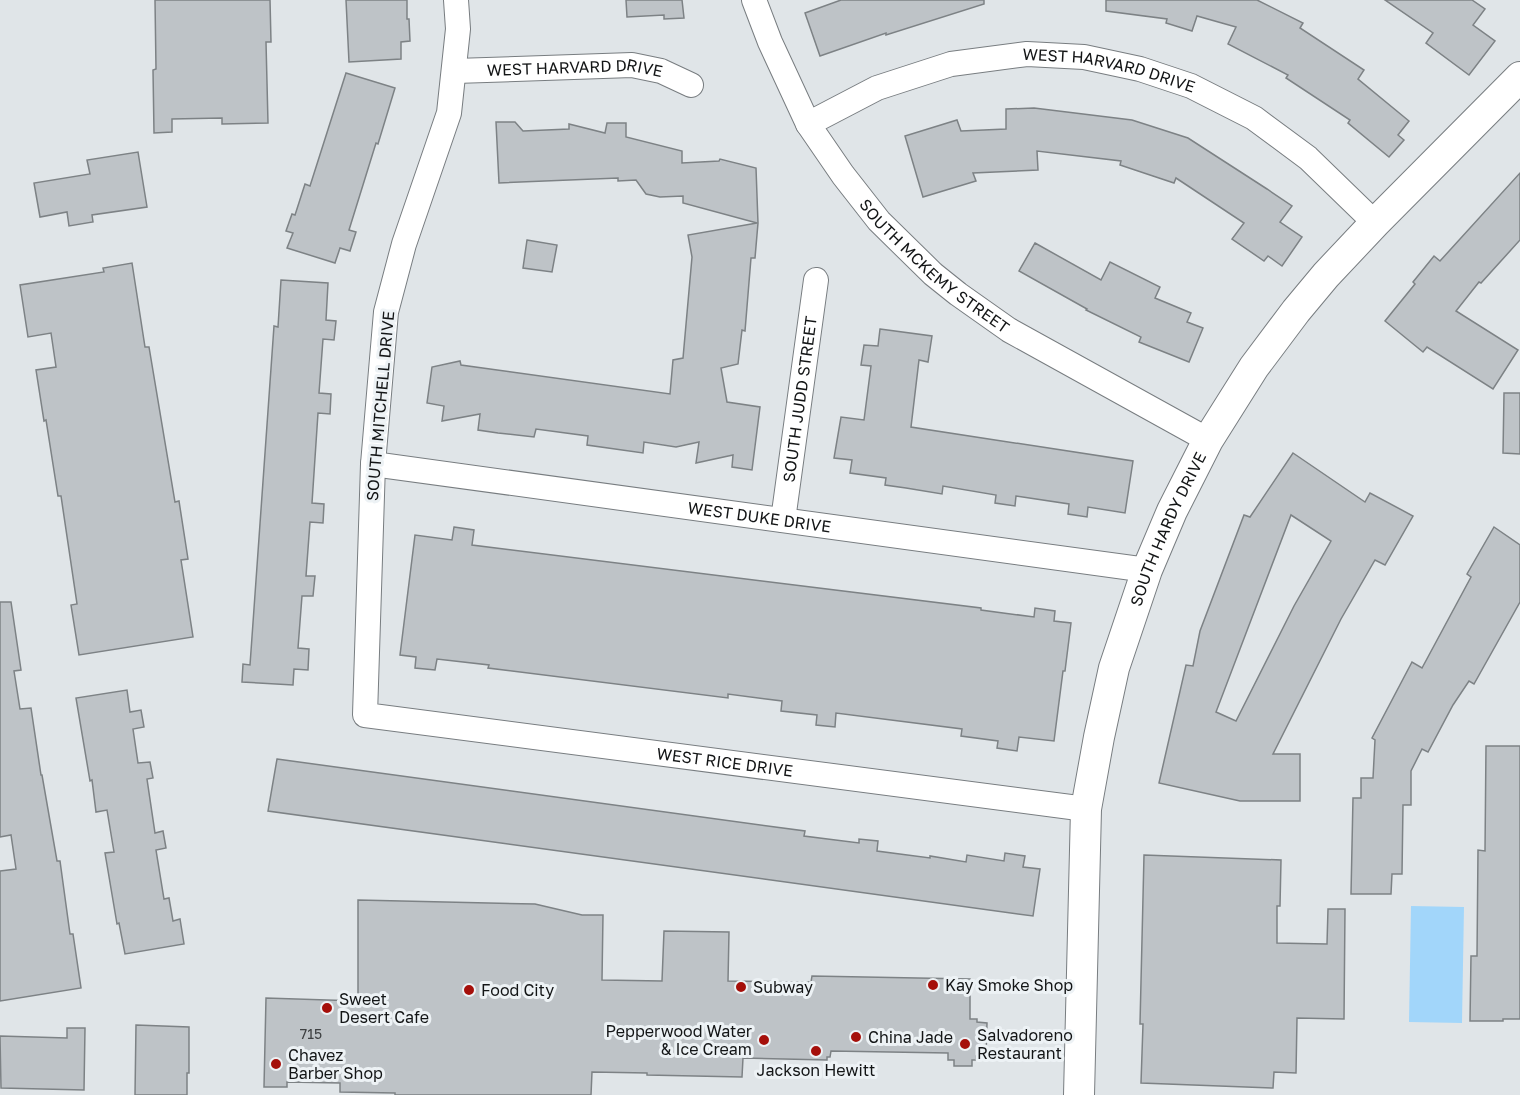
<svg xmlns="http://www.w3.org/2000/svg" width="1520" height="1095" font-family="'Golos Text',sans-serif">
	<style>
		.green { fill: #a2d6fa }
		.building { fill: #bec3c7; stroke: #7d8285; stroke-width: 1.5; fill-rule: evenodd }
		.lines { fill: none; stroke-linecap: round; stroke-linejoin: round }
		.minor-casing { stroke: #787d80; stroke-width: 26 }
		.tertiary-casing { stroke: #787d80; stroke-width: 32 }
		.minor { stroke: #fff; stroke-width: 24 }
		.tertiary { stroke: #fff; stroke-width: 30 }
		.poi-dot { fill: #a50f0a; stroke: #edf2f5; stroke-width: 2 }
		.labels { text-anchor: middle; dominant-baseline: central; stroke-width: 6; stroke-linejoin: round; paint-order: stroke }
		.number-label { font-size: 14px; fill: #3e4042 }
		.street-label { font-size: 16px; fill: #131516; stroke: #edf2f5 }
		.poi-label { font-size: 16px; fill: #131516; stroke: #edf2f5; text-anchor: start }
	</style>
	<rect width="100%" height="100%" fill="#e0e5e8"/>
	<!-- green -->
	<polygon class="green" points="1411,906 1464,907 1462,1023 1409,1022"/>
	<!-- building -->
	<g class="building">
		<polygon points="155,0 270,0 271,42 266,42 268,123 222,124 222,118 172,119 172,132 154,133 153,70 156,69"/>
		<polygon points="346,0 407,0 407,19 409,19 410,41 401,42 401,59 349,62"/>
		<polygon points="626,0 682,0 684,18 664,19 664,15 627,17"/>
		<polygon points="841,0 984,0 984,4 886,35 886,33 820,56 805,13"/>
		<polygon points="1106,0 1257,0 1303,23 1300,28 1364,70 1358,79 1409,121 1398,135 1404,140 1389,157 1348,123 1350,120 1286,78 1288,75 1228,44 1236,27 1197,16 1192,31 1166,23 1167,19 1106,11"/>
		<polygon points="1385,0 1472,0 1485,9 1473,25 1495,41 1469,75 1426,43 1433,33"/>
		<polygon points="346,73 395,88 378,144 376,143 349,230 356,232 350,251 340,248 335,263 287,248 293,233 286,231 292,214 295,215 305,184 310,186"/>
		<polygon points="1034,108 1132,120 1188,138 1267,189 1292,206 1280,222 1302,237 1282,266 1268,256 1264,261 1232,239 1244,223 1176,178 1174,183 1120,165 1121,161 1037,151 1038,170 973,173 976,181 923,197 905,136 957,120 961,131 1006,129 1006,109"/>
		<polygon points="496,122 515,122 523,131 569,129 569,124 605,133 607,123 626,123 626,137 682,151 682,163 719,161 720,159 756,168 758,223 755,258 751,258 745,331 742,330 738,364 721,368 727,402 760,407 752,470 732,467 733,455 696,463 699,442 676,447 644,442 643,453 587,445 588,436 536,429 534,437 498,433 478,430 480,414 442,421 444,406 427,403 432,367 460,361 461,365 670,394 673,360 683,358 692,257 688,235 757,223 683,203 683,196 660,197 646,194 636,180 618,181 618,178 499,183"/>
		<polygon points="138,152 147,207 92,215 93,222 69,226 67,212 40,217 34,183 90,174 87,160"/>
		<polygon points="1520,173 1520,240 1481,283 1479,282 1456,311 1518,350 1493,389 1427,347 1423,352 1385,321 1415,284 1413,282 1434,256 1440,261"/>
		<polygon points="527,240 557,245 552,272 523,268"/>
		<polygon points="1035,243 1101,280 1110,262 1160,287 1155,298 1191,313 1187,322 1203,328 1189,362 1139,342 1141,337 1086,310 1087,309 1019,271"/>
		<polygon points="132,263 145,347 149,347 175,502 179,501 188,559 181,560 193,637 79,655 71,605 77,604 61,496 58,496 46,420 44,421 36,370 56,367 51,333 28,337 20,285 104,272 103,268"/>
		<polygon points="281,280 328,283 326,320 336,321 334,340 323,339 319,393 331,394 330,414 318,413 312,503 324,504 323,523 310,522 306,576 315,576 313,596 302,596 298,648 309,649 308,670 294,669 293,685 242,682 243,664 250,665 274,326 278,327"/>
		<polygon points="880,329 932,336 928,362 919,360 911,427 1133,461 1125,513 1088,507 1087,517 1068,514 1069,504 1016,496 1015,506 995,503 996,495 943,486 942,494 906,488 885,485 886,478 850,473 852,460 834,458 841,417 864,420 871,366 861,365 864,345 878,346"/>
		<polygon points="1504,393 1520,393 1520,454 1503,453"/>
		<path d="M 1293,453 L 1365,502 L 1370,493 L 1413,516 L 1385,565 L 1375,560 L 1341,619 L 1273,754 L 1300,754 L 1300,801 L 1240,801 L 1159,783 L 1186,665 L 1193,666 L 1200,631 L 1244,515 L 1250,517 ZM 1291,515 L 1331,541 L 1294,606 L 1236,721 L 1216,712 Z"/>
		<polygon points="454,527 474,530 472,545 981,608 981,610 1034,617 1035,608 1055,611 1054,621 1071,623 1065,671 1063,671 1054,741 1019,737 1017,751 997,748 998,741 961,736 962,729 836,713 835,727 816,725 817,715 781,711 782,701 728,694 728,698 488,668 489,665 437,659 435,670 415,668 416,657 400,655 415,535 452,540"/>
		<polygon points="1494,527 1520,545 1520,602 1474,684 1469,681 1453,705 1428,752 1422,749 1411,771 1411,805 1403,805 1402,874 1392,874 1391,894 1351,894 1353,798 1361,798 1361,778 1373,778 1375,740 1372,738 1412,662 1422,668 1471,577 1467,574"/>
		<polygon points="0,602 11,602 21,670 14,671 20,709 31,708 41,775 42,775 57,861 60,861 70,934 73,934 81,988 0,1001 0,871 16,869 11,835 0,837"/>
		<polygon points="127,690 130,712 141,710 144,727 133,729 138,763 150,762 153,778 147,779 155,833 163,831 166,848 156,850 164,899 169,898 173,921 180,919 184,944 125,954 119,923 117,924 105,853 114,852 107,810 96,812 92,780 90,781 76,698"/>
		<polygon points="1486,746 1520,746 1520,1019 1503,1019 1503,1021 1470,1021 1471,956 1477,956 1478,850 1485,851"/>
		<polygon points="277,759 805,831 804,836 859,843 859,839 878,841 877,851 930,858 930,856 966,862 967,855 1004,861 1005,853 1025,856 1023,867 1040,869 1033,916 268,811"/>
		<polygon points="1144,855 1281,860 1280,906 1277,906 1277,943 1327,944 1328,909 1345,909 1344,1019 1297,1018 1296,1073 1274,1072 1273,1088 1141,1083 1143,1024 1140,1024"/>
		<polygon points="358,900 535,904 582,915 603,915 602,980 662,981 664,931 729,932 728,981 811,982 812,976 970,979 970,1019 977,1019 977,1022 987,1023 986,1056 976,1056 976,1060 972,1060 972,1066 954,1066 954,1060 948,1060 948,1053 831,1051 830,1057 827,1057 827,1060 743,1058 742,1077 647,1075 647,1073 592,1072 591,1095 395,1095 395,1093 340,1092 340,1083 287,1082 287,1087 264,1087 266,998 358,1001"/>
		<polygon points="136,1025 189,1027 189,1073 187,1073 187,1095 135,1095"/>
		<polygon points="67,1028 85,1028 84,1090 1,1088 0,1036 67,1038"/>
	</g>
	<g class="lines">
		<!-- minor casing -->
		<g class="minor-casing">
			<g id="minor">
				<path id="s1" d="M 456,0 L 458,29 L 449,113 L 404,244 L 386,312 L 373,464 L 365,715 L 1086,809"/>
				<path id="s2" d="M 754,0 L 770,42 L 808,124 L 843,175 L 879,221 L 933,274 L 958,294 L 1009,330 L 1208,440"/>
				<path id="s3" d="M 455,71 L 632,65 L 661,71 L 691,85"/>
				<path id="s4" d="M 808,124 L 877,88 L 951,64 L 1027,54 L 1084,57 L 1140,69 L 1191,86 L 1254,118 L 1308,158 L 1375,223"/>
				<path id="s5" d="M 373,464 L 1147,570"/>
				<path id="s6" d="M 783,520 L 816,280"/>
			</g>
		</g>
		<!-- tertiary casing -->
		<g class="tertiary-casing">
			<g id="tertiary">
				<path id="s7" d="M 1079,1095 L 1086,809 L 1099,737 L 1114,668 L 1147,570 L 1172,511 L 1208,440 L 1254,367 L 1296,311 L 1326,275 L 1375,223 L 1520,77"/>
			</g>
		</g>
		<!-- minor -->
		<use href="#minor" class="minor"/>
		<!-- tertiary -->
		<use href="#tertiary" class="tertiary"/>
	</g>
	<!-- markers -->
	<g class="poi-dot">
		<circle cx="933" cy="985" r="6"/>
		<circle cx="741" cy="987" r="6"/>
		<circle cx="469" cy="990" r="6"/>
		<circle cx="327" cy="1008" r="6"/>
		<circle cx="856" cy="1037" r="6"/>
		<circle cx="764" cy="1040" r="6"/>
		<circle cx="965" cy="1044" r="6"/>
		<circle cx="816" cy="1051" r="6"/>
		<circle cx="276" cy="1064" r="6"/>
	</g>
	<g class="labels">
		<!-- number labels -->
		<g class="number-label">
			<text x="311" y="1033">715</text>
		</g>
		<!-- street labels -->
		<g class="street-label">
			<text stroke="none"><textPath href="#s3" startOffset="120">WEST HARVARD DRIVE</textPath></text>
			<text stroke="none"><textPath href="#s4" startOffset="316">WEST HARVARD DRIVE</textPath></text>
			<text stroke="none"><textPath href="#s2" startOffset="327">SOUTH MCKEMY STREET</textPath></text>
			<text stroke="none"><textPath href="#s6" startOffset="122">SOUTH JUDD STREET</textPath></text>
			<text transform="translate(380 406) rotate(-85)">SOUTH MITCHELL DRIVE</text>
			<text stroke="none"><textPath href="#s5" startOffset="390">WEST DUKE DRIVE</textPath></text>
			<text stroke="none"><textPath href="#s7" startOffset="579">SOUTH HARDY DRIVE</textPath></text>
			<text stroke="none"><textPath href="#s1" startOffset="1089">WEST RICE DRIVE</textPath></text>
		</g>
		<!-- poi labels -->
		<g class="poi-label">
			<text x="945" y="985">Kay Smoke Shop</text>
			<text x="753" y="987">Subway</text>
			<text x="481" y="990">Food City</text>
			<text x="339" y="999">Sweet<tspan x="339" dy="18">Desert Cafe</tspan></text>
			<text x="752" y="1031" text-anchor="end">Pepperwood Water<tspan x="752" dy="18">&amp; Ice Cream</tspan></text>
			<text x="977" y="1035">Salvadoreno<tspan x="977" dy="18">Restaurant</tspan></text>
			<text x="868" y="1037">China Jade</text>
			<text x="288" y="1055">Chavez<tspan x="288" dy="18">Barber Shop</tspan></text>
			<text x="816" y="1070" text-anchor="middle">Jackson Hewitt</text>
		</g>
	</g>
</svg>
